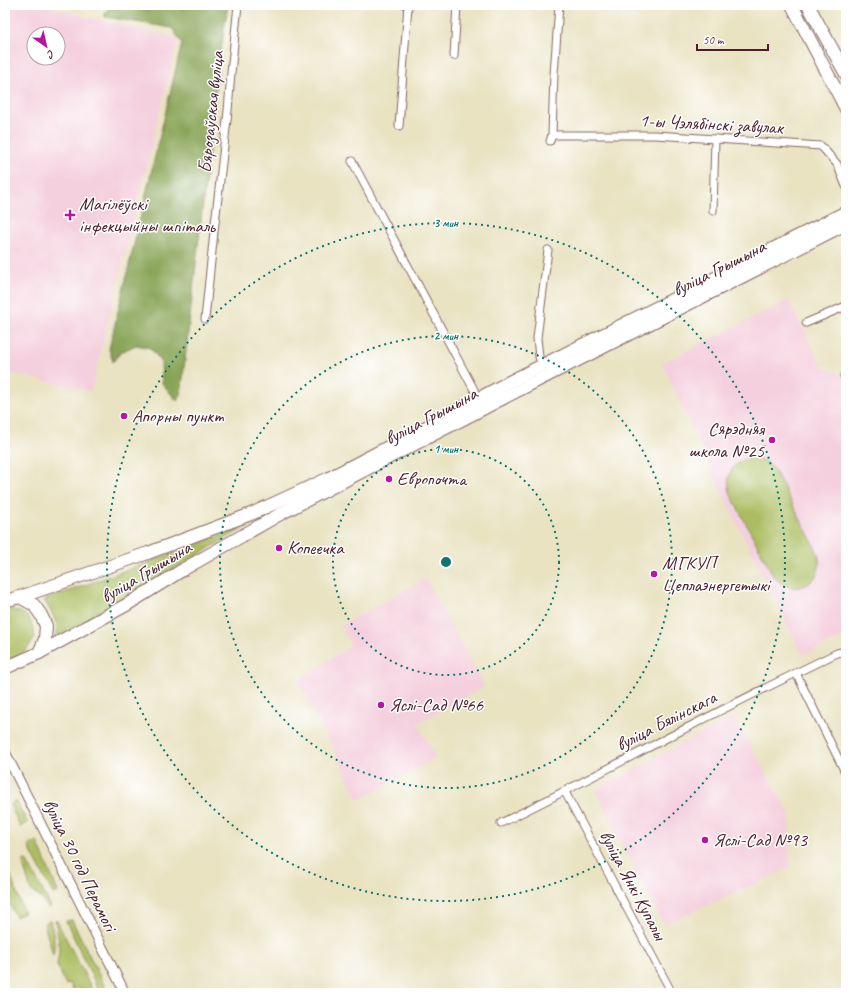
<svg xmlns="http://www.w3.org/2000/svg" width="851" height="998" font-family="Caveat,sans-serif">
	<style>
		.built { fill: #f4cfdd; fill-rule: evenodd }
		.green { fill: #abbd60; stroke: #7a6e46 }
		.forest { fill: #88a456; stroke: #696240 }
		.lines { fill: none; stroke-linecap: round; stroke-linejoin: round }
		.minor-casing { stroke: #826460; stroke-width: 9 }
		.tertiary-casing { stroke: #826460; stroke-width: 11 }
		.primary-casing { stroke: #826460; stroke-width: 14 }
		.minor { stroke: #fff; stroke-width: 7 }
		.tertiary { stroke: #fff; stroke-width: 9 }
		.primary { stroke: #fff; stroke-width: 12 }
		.ring { fill: none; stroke: #0f766e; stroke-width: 2; stroke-dasharray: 2 4 }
		.poi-dot { fill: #b5179e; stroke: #fff; stroke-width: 1.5 }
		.labels { text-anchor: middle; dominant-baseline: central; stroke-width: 3; stroke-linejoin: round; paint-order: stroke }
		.street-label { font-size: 19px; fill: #4a1f2b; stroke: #fff }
		.poi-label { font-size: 19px; fill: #4a1f2b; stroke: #fff; text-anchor: start }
		.centre { fill: #0f766e; stroke: #fff; stroke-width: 2 }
		.ring-label { font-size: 12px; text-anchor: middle; font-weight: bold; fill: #0f766e; stroke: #fff; stroke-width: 3; stroke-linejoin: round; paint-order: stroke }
	</style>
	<rect width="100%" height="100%" fill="#fff"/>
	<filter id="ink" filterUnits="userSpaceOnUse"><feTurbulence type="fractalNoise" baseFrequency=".025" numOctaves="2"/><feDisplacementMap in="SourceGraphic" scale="8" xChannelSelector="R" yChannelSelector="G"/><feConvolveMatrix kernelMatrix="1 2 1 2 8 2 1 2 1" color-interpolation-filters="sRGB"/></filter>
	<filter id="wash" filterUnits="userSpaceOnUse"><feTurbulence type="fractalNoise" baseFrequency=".012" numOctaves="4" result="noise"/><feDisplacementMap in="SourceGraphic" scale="16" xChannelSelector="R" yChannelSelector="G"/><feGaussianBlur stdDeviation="0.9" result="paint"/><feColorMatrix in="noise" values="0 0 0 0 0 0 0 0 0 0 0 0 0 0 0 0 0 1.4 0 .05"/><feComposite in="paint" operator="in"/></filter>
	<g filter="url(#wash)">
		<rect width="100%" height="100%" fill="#e9e3c2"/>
		<!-- built -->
		<g class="built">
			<path d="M 5,5 L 38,5 L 178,38 L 91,391 L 5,372 ZM 34,34 L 58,34 L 58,58 L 34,58 Z"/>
			<polygon points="788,300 823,367 842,375 846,385 846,621 845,636 803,655 723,495 662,363"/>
			<polygon points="426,579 484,687 417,723 436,758 359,800 298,680 351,646 341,625"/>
			<polygon points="734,716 789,813 790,868 664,925 595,790"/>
		</g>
		<!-- green -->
		<g class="green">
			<path d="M 747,458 C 759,457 768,461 775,471 L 817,551 C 829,582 792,602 773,575 L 731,495 C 725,478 730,465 747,458 Z"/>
			<polygon points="247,526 55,638 57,626 53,615 44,600"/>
			<path d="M 11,610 C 28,612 33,621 35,638 L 26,650 L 5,663 L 5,611 Z"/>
			<polygon points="16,801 28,823 20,827 10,805"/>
			<polygon points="37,841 58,892 53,894 28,846"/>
			<polygon points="26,860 51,906 48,908 43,900 31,891 23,864 23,861"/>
			<polygon points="10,874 24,913 16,917 5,895 5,877"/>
			<polygon points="56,919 94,993 81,993 79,987 73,990 70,983 66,985 57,965 59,952 59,942 55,920"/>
			<path d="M 50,920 C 53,932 56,943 53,955 L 44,924 Z"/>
			<polygon points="72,920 107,991 108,993 100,993 66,921"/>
		</g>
		<!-- forest -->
		<polygon class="forest" points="151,5 176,5 179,8 185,9 187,5 228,5 219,63 181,395 177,401 162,383 161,361 150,348 136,345 121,352 113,362 109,349 182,43 172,28 105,17 105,12 110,8 138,7 147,11"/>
	</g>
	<g filter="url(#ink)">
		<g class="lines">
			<!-- minor casing -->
			<g class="minor-casing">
				<g id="minor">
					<polyline points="454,56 457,5"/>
					<polyline points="399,126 408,5"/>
					<polyline points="552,135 655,135 821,146 837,164 846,186"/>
					<polyline points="550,141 552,135 554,74 559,5"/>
					<polyline points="352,161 480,401"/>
					<polyline points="713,211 715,139"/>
					<polyline points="205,319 214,232 228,111 231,73 238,5"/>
					<polyline points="806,323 846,306"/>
					<polyline points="542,365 539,357 537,338 548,250"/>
					<polyline points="844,376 846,375"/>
					<polyline points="796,673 846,774"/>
					<polyline points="565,792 672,993"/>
					<path d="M 501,823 C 556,796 609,768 663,740 C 721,710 779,681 837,653 L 846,651"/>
				</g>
			</g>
			<!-- tertiary casing -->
			<g class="tertiary-casing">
				<polyline id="tertiary" points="5,752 125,993"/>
			</g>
			<!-- primary casing -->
			<g class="primary-casing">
				<g id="primary">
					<polyline points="792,5 846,109"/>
					<polyline points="808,5 846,74"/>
					<polyline points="20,597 148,553 251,514 327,479 432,424 509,382 846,212"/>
					<polyline points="5,601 20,597 34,605 41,615 46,626 45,639 39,653 5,668"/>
					<polyline points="39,653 128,604 184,569 282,513 515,392 846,224"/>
				</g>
			</g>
			<!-- minor -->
			<use href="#minor" class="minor"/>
			<!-- tertiary -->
			<use href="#tertiary" class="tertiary"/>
			<!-- primary -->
			<use href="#primary" class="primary"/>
		</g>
	</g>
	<!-- distance rings -->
	<g class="ring">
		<circle cx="446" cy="562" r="113"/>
		<circle cx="446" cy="562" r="226"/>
		<circle cx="446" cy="562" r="339"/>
	</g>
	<!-- markers -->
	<g class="poi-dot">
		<path d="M68 209h4v4h4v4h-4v4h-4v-4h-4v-4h4z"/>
		<circle cx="124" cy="416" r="4"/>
		<circle cx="772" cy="440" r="4"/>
		<circle cx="389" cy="479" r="4"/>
		<circle cx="279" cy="548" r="4"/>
		<circle cx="654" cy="574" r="4"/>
		<circle cx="381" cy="705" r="4"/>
		<circle cx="705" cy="840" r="4"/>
	</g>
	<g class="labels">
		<!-- street labels -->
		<g class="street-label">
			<text transform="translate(211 112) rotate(-84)">Бярозаўская вуліца</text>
			<text transform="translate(711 124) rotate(3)">1-ы Чэлябінскі завулак</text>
			<text transform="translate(719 268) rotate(-27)">вуліца Грышына</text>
			<text transform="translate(431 416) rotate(-28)">вуліца Грышына</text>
			<text transform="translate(146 572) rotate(-31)">вуліца Грышына</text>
			<text transform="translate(666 721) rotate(-27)">вуліца Бялінскага</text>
			<text transform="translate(80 865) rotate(64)">вуліца 30 год Перамогі</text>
			<text transform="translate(633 885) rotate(62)">вуліца Янкі Купалы</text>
		</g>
		<!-- poi labels -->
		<g class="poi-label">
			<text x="79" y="204">Магілёўскі<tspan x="79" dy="22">інфекцыйны шпіталь</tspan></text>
			<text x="132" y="416">Апорны пункт</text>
			<text x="764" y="429" text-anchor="end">Сярэдняя<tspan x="764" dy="22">школа №25</tspan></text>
			<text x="397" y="479">Европочта</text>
			<text x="287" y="548">Копеечка</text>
			<text x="662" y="563">МГКУП<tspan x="662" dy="22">Цеплаэнергетыкі</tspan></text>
			<text x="389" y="705">Яслі-Сад №66</text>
			<text x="713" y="840">Яслі-Сад №93</text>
		</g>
	</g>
	<circle cx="446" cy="562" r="6" class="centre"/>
	<g class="ring-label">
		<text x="446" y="227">3 мин</text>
		<text x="446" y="340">2 мин</text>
		<text x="446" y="453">1 мин</text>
	</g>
	<!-- margin -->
	<rect width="851" height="998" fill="none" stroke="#fff" stroke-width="20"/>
	<!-- north arrow -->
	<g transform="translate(46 46) rotate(146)"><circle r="19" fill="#ffffff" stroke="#b7a5aa"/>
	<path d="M0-3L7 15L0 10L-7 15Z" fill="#b5179e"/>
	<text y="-6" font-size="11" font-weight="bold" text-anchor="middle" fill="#4a1f2b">С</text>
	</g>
	<!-- scale -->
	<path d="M697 44v6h71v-6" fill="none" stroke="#4a1f2b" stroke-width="2"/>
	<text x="703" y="44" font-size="12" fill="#4a1f2b" stroke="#ffffff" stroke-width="3" paint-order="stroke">50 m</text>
</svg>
